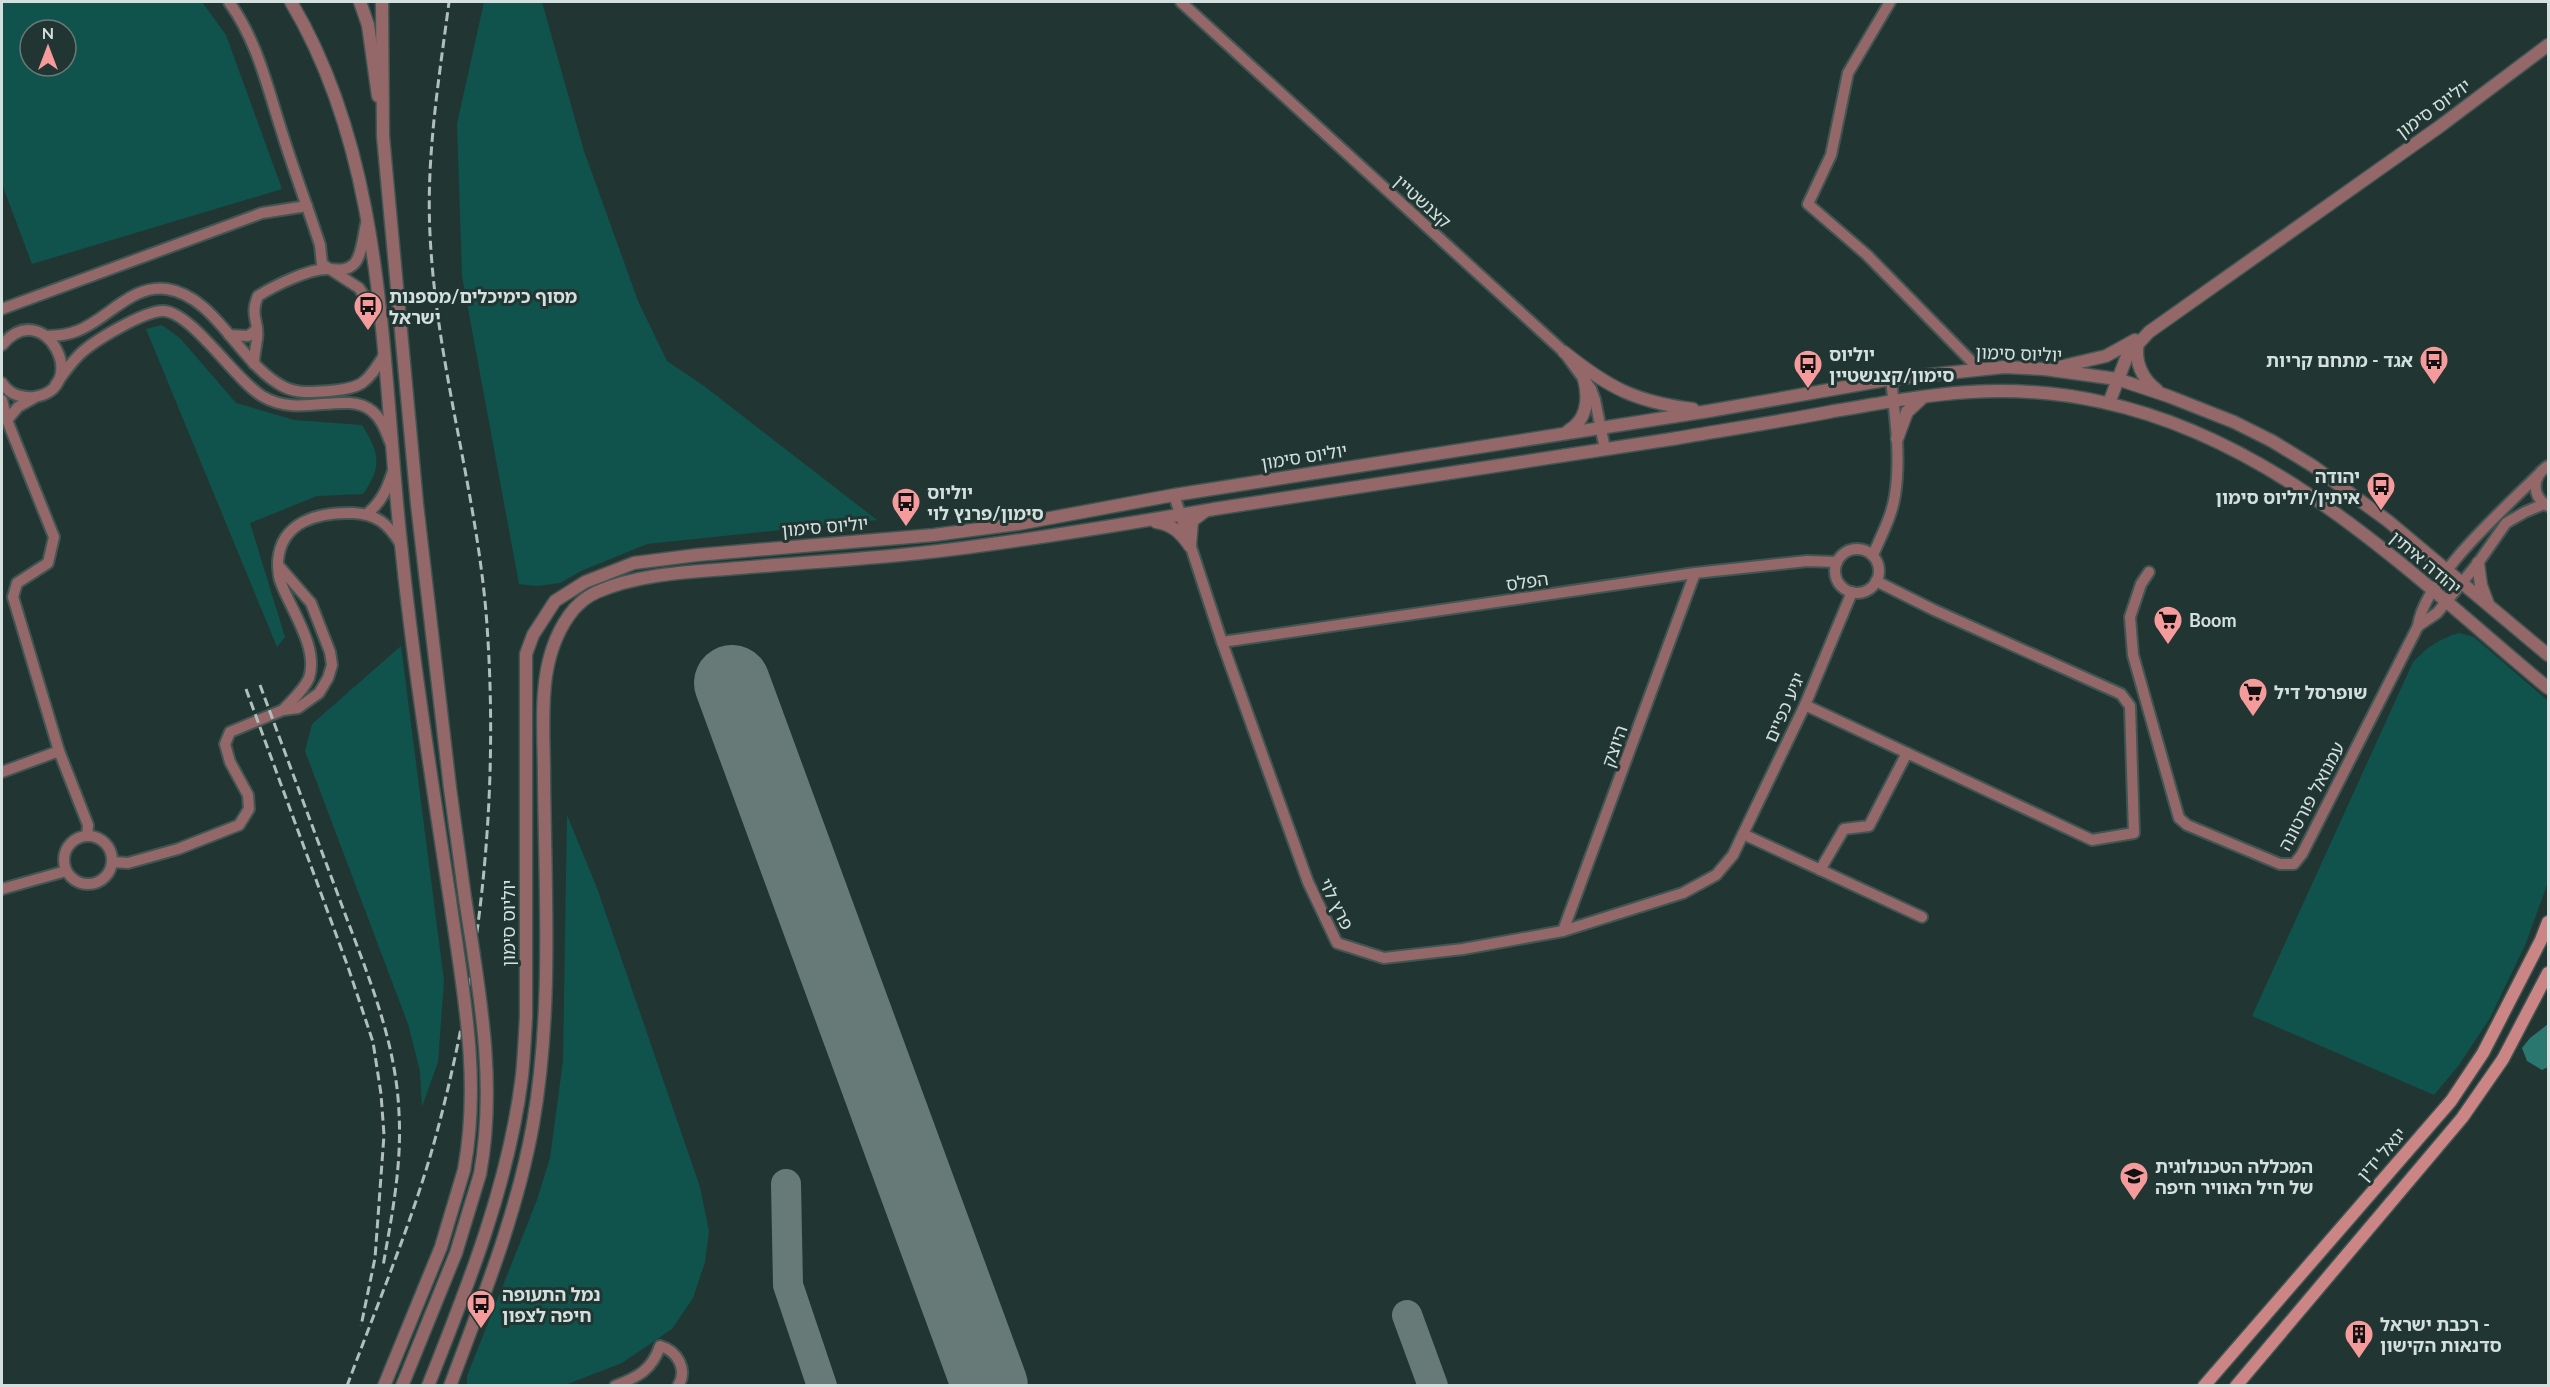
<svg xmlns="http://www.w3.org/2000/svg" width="2550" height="1387" font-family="Lato,'Noto Sans Hebrew',sans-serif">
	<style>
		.green { fill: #0f534c; fill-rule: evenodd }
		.forest { fill: #29776e }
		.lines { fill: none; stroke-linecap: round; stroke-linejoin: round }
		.taxiway { stroke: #687a78; stroke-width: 30 }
		.runway { stroke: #687a78; stroke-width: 76 }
		.minor-casing { stroke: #415552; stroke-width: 14 }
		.tertiary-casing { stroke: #415552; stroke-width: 15 }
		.secondary-casing { stroke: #415552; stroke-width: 15 }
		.minor { stroke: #946868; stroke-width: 10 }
		.tertiary { stroke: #946868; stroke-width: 12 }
		.secondary { stroke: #cb8585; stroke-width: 12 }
		.rail { stroke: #b0bfbc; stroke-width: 3; stroke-dasharray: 9 4.5; stroke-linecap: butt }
		.tertiary-bridge-casing { stroke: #415552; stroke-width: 15; stroke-linecap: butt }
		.tertiary-bridge { stroke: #946868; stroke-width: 12 }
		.labels { text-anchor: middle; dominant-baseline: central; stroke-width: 6; stroke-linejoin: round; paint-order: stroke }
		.street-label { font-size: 18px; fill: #d3e0dd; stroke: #213633 }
		.poi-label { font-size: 18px; font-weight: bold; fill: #d3e0dd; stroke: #213633; text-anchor: start }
	</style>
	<rect width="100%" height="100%" fill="#213633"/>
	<!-- green -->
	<g class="green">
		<path d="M 2,2 L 202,2 L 226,35 L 282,189 L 32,264 L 2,184 ZM 30,30 L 66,30 L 66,66 L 30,66 Z"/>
		<polygon points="484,2 542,2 584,151 638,301 667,361 704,386 877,520 647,544 581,571 560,583 537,586 519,584 462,276 457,124"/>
		<path d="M 162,325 L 180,338 L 236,403 L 294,420 L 362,425 C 379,452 383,466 363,494 L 317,496 L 250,523 L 285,637 L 277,647 L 146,329 Z"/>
		<path d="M 2459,633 L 2474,637 L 2548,701 L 2548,882 L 2526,943 L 2490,1018 L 2459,1065 L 2434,1095 L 2252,1016 L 2413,662 C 2427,647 2439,639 2459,633 Z"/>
		<polygon points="401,646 444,981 438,1062 422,1107 420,1071 408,1024 305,751 312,724"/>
		<polygon points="567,815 597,888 700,1187 709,1231 705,1262 693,1298 672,1329 622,1363 565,1385 467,1385 467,1376 537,1200 550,1158 563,1061"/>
	</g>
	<!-- forest -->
	<polygon class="forest" points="2548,1024 2548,1067 2542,1070 2527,1061 2522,1048 2530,1038"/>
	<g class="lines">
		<!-- taxiway -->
		<g class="taxiway">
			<polyline points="786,1184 788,1285 822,1386"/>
			<polyline points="1407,1315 1433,1386"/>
			<polyline points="985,1386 985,1374"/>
		</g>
		<!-- runway -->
		<polyline class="runway" points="732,683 990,1386"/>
		<!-- minor casing -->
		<g class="minor-casing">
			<g id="minor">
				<path d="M 229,2 C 256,39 266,82 280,126 C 292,166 307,205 320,245 L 322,264 L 359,288 L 379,318"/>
				<polyline points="1181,2 1564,352 1591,389 1595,400 1605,449"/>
				<polyline points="1890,2 1848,73 1831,155 1808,204 1867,255 1978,368"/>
				<polyline points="2,309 262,213 307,206"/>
				<polyline points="229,335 248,336 256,330"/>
				<path d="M 46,336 C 57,336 67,335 77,331 C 107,320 131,284 167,289 C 216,296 240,365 284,387 C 298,394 315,392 329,391 C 362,388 366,384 383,357"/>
				<path d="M 2,345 C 44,294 93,388 34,397 C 21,398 9,394 2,383"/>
				<path d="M 254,364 C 254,354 256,348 257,339 C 260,322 249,317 258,296 C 274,286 308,269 327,269 C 337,269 345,272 354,264 C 362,256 363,236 366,224"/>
				<path d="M 56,384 C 63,374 70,364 79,355 C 93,341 144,311 163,311 C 191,311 235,380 262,396 C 299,419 346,390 372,411 C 382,419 386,432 390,442"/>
				<polyline points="2,400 7,420 54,537 48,563 17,583 13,597 59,751 88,825 87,836"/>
				<polyline points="7,420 18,407 34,398"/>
				<polyline points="1174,495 1222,642 1308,882 1337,943 1384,958 1463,949 1563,931 1683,893 1716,875 1733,855 1743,834 1805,705 1852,592"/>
				<path d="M 2548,506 C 2531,496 2532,476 2548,466"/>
				<path d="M 368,513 C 382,501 387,489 393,471"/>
				<circle cx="1857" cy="571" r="22"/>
				<path d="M 1873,555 C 1881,536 1892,516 1895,495 C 1901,457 1895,416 1891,379"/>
				<path d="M 2149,572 L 2141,584 L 2130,617 L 2133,655 L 2179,818 L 2187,825 L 2280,864 L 2294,864 L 2302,854 L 2418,626 C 2424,579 2504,509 2538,475"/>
				<polyline points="2418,626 2437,613 2478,563 2506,523 2525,512 2544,504"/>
				<polyline points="1222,642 1695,573 1807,561 1837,562"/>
				<polyline points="1805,705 2092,840 2134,833 2130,706 2121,694 1934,610 1876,581"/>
				<path d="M 283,710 C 291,701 304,690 309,678 C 319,648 291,610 281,583 C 278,577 278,568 278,561 C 281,521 319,512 353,513 C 377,514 388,524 400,543"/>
				<polyline points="2,772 59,751"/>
				<polyline points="1743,834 1922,917"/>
				<circle cx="88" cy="860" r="24"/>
				<polyline points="113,862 128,863 178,849 239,825 249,809 248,795 230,762 225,744 230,732 283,710 298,708 319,693 328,678 332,665 330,652 311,603 278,565"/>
				<polyline points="1820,870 1844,829 1869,826 1907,753"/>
				<polyline points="2,889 66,871"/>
				<polyline points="1563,931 1695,573"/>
				<path d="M 615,1386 C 638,1377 652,1370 660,1346 C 678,1351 688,1370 678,1386"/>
			</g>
		</g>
		<!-- tertiary casing -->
		<g class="tertiary-casing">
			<g id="tertiary">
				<path d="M 291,2 C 387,163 381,362 401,544 C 413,663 432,782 450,900"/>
				<polyline points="360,2 368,25 378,96"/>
				<polyline points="382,2 383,136 417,504 450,788 465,898"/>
				<path d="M 2138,342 C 2134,361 2142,379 2157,390"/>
				<path d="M 1564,352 C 1609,388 1636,402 1693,409"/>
				<polyline points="2059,367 2106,356 2135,340"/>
				<polyline points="2109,403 2127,356 2149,332 2439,127 2548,45"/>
				<path d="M 1568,431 C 1587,420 1589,399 1584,379"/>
				<polyline points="1897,439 1907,412 1922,398"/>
				<path d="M 1156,522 C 1173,525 1180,532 1190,546"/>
				<polyline points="1190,546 1192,521 1204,512"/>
				<polyline points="2478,563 2481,585 2488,604"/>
				<polyline points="384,1386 441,1247 464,1170"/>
				<polyline points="402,1386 456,1253 480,1174"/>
				<path d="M 428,1386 C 468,1286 509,1183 522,1076 C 524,1056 525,1036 526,1016 L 526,654 L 533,635 L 555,601 L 585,582 L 634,563 L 697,555 L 934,535 L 1018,524 L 1174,495 L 1709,411 L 1891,379 L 2004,367 L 2044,369 L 2117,379 L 2168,396 L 2234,422 L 2272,441 L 2313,466 L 2388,521 L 2548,655"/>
				<path d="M 450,1386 C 482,1300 517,1214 533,1124 C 553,1009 545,892 544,776 C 544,720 535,656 574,609 C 582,601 586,597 597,592 C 640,573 693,572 739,568 C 821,561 903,557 985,545 C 1061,535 1137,522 1214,509 C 1366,485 1519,463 1672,439 C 1724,430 1777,422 1829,412 C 1926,395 2003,380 2102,402 C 2280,440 2413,576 2548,688"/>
			</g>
		</g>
		<!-- secondary casing -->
		<g class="secondary-casing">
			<g id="secondary">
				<polyline points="2204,1386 2451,1101 2483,1053 2541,940 2548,922"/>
				<polyline points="2236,1386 2462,1118 2503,1059 2548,973"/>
			</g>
		</g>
		<!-- minor -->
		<use href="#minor" class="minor"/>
		<!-- tertiary -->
		<use href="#tertiary" class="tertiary"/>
		<!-- secondary -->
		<use href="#secondary" class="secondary"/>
		<!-- rail -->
		<g class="rail">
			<path d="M 260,685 C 287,758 314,831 341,903 C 366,971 396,1039 399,1113 C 402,1165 392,1215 383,1266"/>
			<polyline points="246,689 348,967 373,1042 381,1094 384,1135 375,1258 361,1326"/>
			<path d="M 347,1386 C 378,1302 414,1218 437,1132 C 482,962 500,788 486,612 C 475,485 436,362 430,234 C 426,156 439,79 449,2"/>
		</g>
		<!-- tertiary-bridge casing -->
		<g class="tertiary-bridge-casing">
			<g id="tertiary-bridge">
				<path d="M 465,898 C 479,990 497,1081 480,1174"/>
				<path d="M 450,900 C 463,990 481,1079 464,1170"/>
			</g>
		</g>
		<!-- tertiary-bridge -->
		<use href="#tertiary-bridge" class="tertiary-bridge"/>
	</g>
	<!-- icons -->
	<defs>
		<g id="bus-pin" transform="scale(1.5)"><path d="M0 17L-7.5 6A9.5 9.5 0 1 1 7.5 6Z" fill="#f59b9c" stroke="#213633"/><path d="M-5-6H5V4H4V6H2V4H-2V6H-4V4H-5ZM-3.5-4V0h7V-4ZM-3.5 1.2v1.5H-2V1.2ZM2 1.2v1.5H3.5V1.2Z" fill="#111"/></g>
		<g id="supermarket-pin" transform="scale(1.5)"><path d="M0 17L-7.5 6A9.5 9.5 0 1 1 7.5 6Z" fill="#f59b9c" stroke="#213633"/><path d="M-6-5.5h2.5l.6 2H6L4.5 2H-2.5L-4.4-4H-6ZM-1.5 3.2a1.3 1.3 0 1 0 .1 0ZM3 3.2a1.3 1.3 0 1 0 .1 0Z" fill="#111"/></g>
		<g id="university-pin" transform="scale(1.5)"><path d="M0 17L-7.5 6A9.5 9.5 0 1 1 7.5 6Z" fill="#f59b9c" stroke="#213633"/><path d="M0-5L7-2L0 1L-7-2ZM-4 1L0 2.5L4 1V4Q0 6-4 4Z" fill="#111"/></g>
		<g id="building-pin" transform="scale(1.5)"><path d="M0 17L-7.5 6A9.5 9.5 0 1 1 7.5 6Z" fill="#f59b9c" stroke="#213633"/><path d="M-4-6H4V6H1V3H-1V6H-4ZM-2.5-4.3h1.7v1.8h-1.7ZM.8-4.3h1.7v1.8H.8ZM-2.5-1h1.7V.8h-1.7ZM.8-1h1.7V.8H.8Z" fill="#111"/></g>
	</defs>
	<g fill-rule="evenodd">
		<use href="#bus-pin" x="368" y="306"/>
		<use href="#bus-pin" x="2434" y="360"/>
		<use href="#bus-pin" x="1808" y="364"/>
		<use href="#bus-pin" x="2381" y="486"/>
		<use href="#bus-pin" x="906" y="502"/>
		<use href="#supermarket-pin" x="2168" y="620"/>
		<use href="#supermarket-pin" x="2253" y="692"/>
		<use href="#university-pin" x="2134" y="1176"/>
		<use href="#bus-pin" x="481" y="1304"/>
		<use href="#building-pin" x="2359" y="1334"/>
	</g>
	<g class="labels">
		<!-- street labels -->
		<g class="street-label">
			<text transform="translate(2433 108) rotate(-36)">יוליוס סימון</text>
			<text transform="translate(1423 201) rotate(42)">קצנשטיין</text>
			<text transform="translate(2019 353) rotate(2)">יוליוס סימון</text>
			<text transform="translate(1304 456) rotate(-9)">יוליוס סימון</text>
			<text transform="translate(825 526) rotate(-5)">יוליוס סימון</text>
			<text transform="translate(2426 562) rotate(40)">יהודה איתין</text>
			<text transform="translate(1527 581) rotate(-8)">הפלס</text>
			<text transform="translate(1784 707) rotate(-66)">יגיע כפיים</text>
			<text transform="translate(1614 746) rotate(-70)">היוצק</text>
			<text transform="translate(2311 796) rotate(-62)">עמנואל פורטונה</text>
			<text transform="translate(1337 904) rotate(64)">פרץ לוי</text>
			<text transform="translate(508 923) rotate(-90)">יוליוס סימון</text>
			<text transform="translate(2381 1154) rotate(-49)">יגאל ידין</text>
		</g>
		<!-- poi labels -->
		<g class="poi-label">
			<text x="389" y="296">מסוף כימיכלים/מספנות<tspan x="389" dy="21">ישראל</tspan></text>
			<text x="1829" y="354">יוליוס<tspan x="1829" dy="21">סימון/קצנשטיין</tspan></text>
			<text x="2413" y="360" text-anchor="end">אגד - מתחם קריות</text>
			<text x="2360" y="476" text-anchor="end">יהודה<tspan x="2360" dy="21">איתין/יוליוס סימון</tspan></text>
			<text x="927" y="492">יוליוס<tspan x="927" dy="21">סימון/פרנץ לוי</tspan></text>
			<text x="2189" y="620">Boom</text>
			<text x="2274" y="692">שופרסל דיל</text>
			<text x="2155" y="1166">המכללה הטכנולוגית<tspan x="2155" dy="21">של חיל האוויר חיפה</tspan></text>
			<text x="502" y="1294">נמל התעופה<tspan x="502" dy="21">חיפה לצפון</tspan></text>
			<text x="2380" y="1324">רכבת ישראל -<tspan x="2380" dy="21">סדנאות הקישון</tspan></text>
		</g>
	</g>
	<!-- border -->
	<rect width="2550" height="1387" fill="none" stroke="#d3e0dd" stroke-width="6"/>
	<!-- north arrow -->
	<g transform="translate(48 48)"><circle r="28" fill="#213633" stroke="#687a77" stroke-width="1.5"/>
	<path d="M0-4.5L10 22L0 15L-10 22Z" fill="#f59b9c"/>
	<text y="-9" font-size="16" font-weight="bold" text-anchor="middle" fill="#d3e0dd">N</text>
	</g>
</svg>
